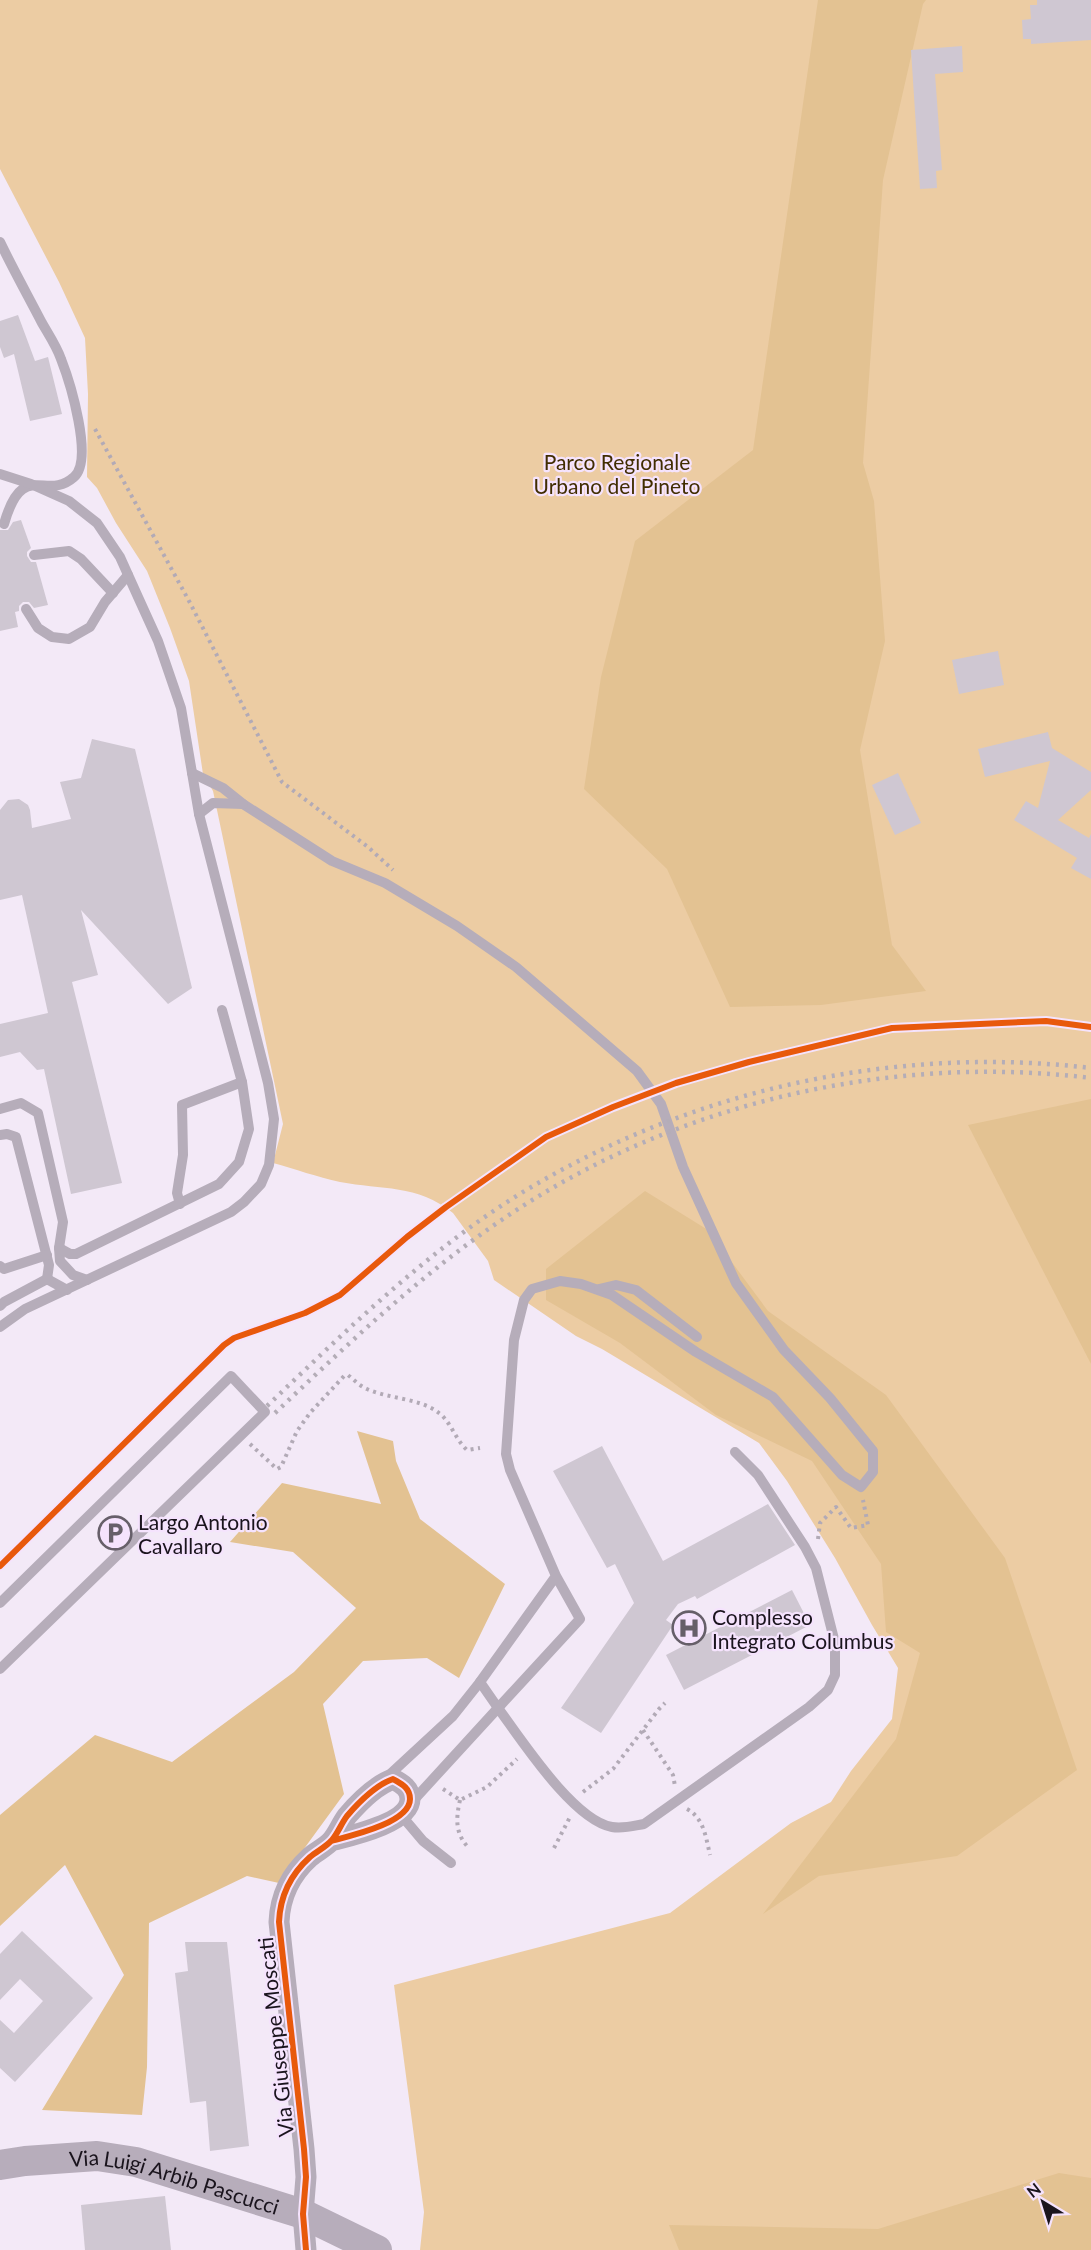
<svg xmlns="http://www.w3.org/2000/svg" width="1091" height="2250" font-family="Lato,sans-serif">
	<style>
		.green { fill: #eccca3 }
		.forest { fill: #e3c292 }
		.building { fill: #cfc7d2 }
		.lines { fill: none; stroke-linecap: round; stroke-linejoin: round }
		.path { stroke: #b2aab6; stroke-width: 4; stroke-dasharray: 3 4.5; stroke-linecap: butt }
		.lane { stroke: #b6adba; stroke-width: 10 }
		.street { stroke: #b6adba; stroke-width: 21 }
		.secondary { stroke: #b7adbb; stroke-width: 30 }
		.rail { stroke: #b4adb7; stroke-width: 4.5; stroke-dasharray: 3 6; stroke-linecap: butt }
		.cycleway-casing { stroke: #f5e3fd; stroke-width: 10 }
		.cycleway { stroke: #e8590c; stroke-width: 6 }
		.labels { text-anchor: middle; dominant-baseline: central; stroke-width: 4.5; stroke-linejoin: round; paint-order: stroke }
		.park-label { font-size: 21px; fill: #412d01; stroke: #f5e3fd }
		.poi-label { font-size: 21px; fill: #1a141d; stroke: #f5e3fd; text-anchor: start }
		.street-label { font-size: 21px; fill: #1a141d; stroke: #f5e3fd }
	</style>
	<rect width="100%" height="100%" fill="#f3e9f7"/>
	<!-- green -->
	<path class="green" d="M 0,0 L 1091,0 L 1091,2250 L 420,2250 L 424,2212 L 394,1985 L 670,1913 L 791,1823 L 831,1802 L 851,1771 L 892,1719 L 898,1668 L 872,1625 L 835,1558 L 787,1481 L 759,1443 L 602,1349 L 576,1336 L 494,1280 L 488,1261 L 453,1213 C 417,1184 382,1190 340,1182 C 317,1177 295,1169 273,1163 L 283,1124 L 213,791 L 203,774 L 189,681 L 170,628 L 147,571 L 116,523 L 97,488 L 87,477 L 88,394 L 85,338 L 59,282 L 0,169 Z"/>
	<!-- forest -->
	<g class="forest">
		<polygon points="818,0 926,0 923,4 883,180 863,463 874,501 885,641 860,750 892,945 926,991 821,1005 730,1007 667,869 584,789 601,677 635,541 753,450"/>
		<polygon points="1091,1099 1091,1364 968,1125"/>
		<polygon points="645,1191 708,1230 768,1311 886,1395 1005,1558 1077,1770 957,1856 819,1876 763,1914 896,1739 920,1653 886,1632 881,1564 812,1461 716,1415 620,1343 546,1300 546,1269"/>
		<polygon points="357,1431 393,1441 396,1461 420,1519 505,1584 459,1678 427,1658 363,1661 323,1704 344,1794 279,1883 247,1876 149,1923 147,2067 142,2115 42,2110 124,1975 65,1865 0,1926 0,1815 95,1735 172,1762 294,1672 356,1608 293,1552 230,1542 282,1483 381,1504"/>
		<polygon points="1059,2173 1091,2178 1091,2250 679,2250 669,2225 878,2229"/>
	</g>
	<!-- building -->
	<g class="building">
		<polygon points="1037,0 1091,0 1091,40 1031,44 1031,39 1023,39 1022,20 1031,19 1030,5 1037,5"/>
		<polygon points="962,46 963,72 935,74 942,170 936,171 937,188 920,189 911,50"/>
		<polygon points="18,315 35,361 48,357 62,414 30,421 14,354 4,358 0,347 0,321"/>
		<polygon points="21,520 31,548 27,552 27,556 31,562 36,562 48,605 34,608 29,602 23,602 19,606 19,611 15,612 18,627 0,631 0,530 8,530 13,522"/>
		<polygon points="998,651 1004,685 959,694 952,660"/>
		<polygon points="1048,732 1052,748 1091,772 1091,790 1058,820 1089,838 1091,834 1091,879 1071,868 1077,858 1014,820 1026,801 1038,808 1050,761 985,777 978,749"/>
		<polygon points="92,739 135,749 192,988 168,1004 81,910 98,975 72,982 122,1183 71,1194 44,1069 37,1070 20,1052 0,1057 0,1024 48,1013 22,895 0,900 0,810 8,800 19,799 28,805 30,810 32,828 71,819 60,782 81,778"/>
		<polygon points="898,773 921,823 895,835 872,785"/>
		<polygon points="602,1446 663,1561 768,1504 795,1545 697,1599 695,1596 678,1604 666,1620 673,1625 601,1733 561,1708 634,1603 615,1564 607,1568 553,1471"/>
		<polygon points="792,1590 810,1625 684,1690 666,1655"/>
		<polygon points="22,1931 93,1998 15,2082 0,2068 0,2020 14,2033 43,2001 20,1979 0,2000 0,1954"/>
		<polygon points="185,1942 227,1942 249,2146 210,2151 206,2101 190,2103 175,1973 188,1971"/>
		<polygon points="165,2196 171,2250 85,2250 81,2205"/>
	</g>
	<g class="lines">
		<!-- path -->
		<g class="path">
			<polyline points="95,429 189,601 282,782 368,847 393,870"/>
			<path d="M 250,1444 L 277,1469 L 281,1467 L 297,1431 L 310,1413 L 344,1376 L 348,1375 C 354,1380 360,1386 367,1389 C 389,1399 420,1398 439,1413 C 451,1422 455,1439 467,1450 L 480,1448"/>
			<polyline points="818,1539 820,1523 836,1507 851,1528 868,1525 863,1500"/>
			<polyline points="643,1730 673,1775 675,1786"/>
			<polyline points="443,1789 460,1800 487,1787 517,1759"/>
			<polyline points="583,1792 613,1769 659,1709 665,1703"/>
			<path d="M 460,1800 C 456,1818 455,1832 467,1846"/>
			<path d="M 687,1809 C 704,1818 706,1838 710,1855"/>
			<polyline points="554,1848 570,1817"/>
		</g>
		<!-- lane -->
		<g class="lane">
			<path d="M 0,242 C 13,269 28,296 42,323 C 49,335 57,347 61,359 C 70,382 94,460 74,477 C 46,502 23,458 4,524"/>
			<polyline points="0,474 31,484 69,501 97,523 120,557 138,597 158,641 181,708 199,814 268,1083 274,1119 269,1165 261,1184 244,1202 231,1212 25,1309 0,1327"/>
			<polyline points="34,555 69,551 81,559 113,593"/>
			<polyline points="26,609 38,628 52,637 69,639 90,627 105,602 128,575"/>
			<polyline points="192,773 223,788 243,804 332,861 385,883 457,926 516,967 637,1071 661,1104 683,1167 736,1283 784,1350 830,1398 873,1451 873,1472 861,1487 842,1475 773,1397 696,1352 612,1295 581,1284 560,1281 532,1289 524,1300 514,1340 506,1454 510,1470 556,1576 580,1619 498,1708 480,1682 556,1576"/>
			<polyline points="199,814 213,803 243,804"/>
			<polyline points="0,1109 21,1103 38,1113 63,1222 59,1248 60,1261 73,1275 87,1280"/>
			<polyline points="0,1135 7,1134 16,1137 49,1265 47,1279"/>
			<polyline points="180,1204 177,1193 183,1155 182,1105 242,1082"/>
			<polyline points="59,1248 70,1254 76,1254 219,1184 239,1162 249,1129 242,1082 222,1010"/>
			<polyline points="0,1266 4,1269 47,1255"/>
			<polyline points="599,1289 616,1285 636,1290 697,1337"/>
			<polyline points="0,1306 4,1302 47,1279 67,1290"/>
			<polyline points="0,1603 231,1376 265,1412 0,1669"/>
			<polyline points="386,1778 453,1716 480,1682"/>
			<path d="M 411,1803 L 498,1708 C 521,1739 573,1820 612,1827 C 623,1829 633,1826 644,1824 L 809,1707 L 828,1690 L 835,1675 L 835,1643 L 816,1568 L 805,1547 L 758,1475 L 735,1452"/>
			<polyline points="401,1815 423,1841 451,1863"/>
		</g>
		<!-- street -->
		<path class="street" d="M 306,2250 L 303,2214 L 306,2177 L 304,2149 L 279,1922 C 280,1897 290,1875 310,1857 C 317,1851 326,1847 332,1840 C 338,1833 341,1824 347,1816 C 359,1802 376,1785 393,1779 C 402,1784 410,1788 410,1799 C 410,1823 350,1836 331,1841"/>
		<!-- secondary -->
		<path class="secondary" id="s1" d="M 0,2165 L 25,2161 L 97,2156 L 136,2162 L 303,2214 L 377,2250"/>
		<!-- rail -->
		<g class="rail">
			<path d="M 267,1406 C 348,1329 431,1247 528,1189 C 695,1089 897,1045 1091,1068"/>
			<path d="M 275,1413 C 347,1345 420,1275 503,1219 C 672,1104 888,1053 1091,1078"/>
		</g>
		<!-- cycleway casing -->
		<g class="cycleway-casing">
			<g id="cycleway">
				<polyline points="0,1566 224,1345 234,1338 305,1313 340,1295 407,1237 446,1207 546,1137 613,1107 676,1083 749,1062 892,1028 1046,1021 1091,1027"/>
				<path d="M 306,2250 L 303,2214 L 306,2177 L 304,2149 L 279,1922 C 280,1897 290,1875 310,1857 C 317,1851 326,1847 332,1840 C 338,1833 341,1824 347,1816 C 359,1802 376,1785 393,1779 C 402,1784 410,1788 410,1799 C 410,1823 350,1836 331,1841"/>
			</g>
		</g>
		<!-- cycleway -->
		<use href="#cycleway" class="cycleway"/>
	</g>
	<!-- icons -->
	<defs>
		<g id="parking-ring" transform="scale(1.725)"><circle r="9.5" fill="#f5e3fd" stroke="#665f69" stroke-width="1.5"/><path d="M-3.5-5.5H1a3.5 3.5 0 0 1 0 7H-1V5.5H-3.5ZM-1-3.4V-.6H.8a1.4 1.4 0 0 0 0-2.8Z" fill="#665f69"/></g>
		<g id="hospital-ring" transform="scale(1.725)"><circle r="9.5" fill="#f5e3fd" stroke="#665f69" stroke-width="1.5"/><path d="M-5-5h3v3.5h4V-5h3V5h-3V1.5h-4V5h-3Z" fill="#665f69"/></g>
	</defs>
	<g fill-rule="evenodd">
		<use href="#parking-ring" x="115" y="1533"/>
		<use href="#hospital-ring" x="689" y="1628"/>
	</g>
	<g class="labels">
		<!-- park labels -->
		<g class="park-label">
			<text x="617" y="461">Parco Regionale<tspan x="617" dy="24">Urbano del Pineto</tspan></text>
		</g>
		<!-- poi labels -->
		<g class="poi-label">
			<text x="138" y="1521">Largo Antonio<tspan x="138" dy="24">Cavallaro</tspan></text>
			<text x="712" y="1616">Complesso<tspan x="712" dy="24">Integrato Columbus</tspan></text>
		</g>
		<!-- street labels -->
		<g class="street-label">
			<text transform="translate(275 2037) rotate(-96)">Via Giuseppe Moscati</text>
			<text stroke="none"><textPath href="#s1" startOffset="178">Via Luigi Arbib Pascucci</textPath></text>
		</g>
	</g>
	<!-- north arrow -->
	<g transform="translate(1043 2202) rotate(322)" stroke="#f5e3fd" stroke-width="4.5" paint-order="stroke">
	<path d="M0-4.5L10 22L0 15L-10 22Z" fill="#1a141d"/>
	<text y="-9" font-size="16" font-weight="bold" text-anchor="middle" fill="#1a141d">N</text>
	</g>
</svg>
